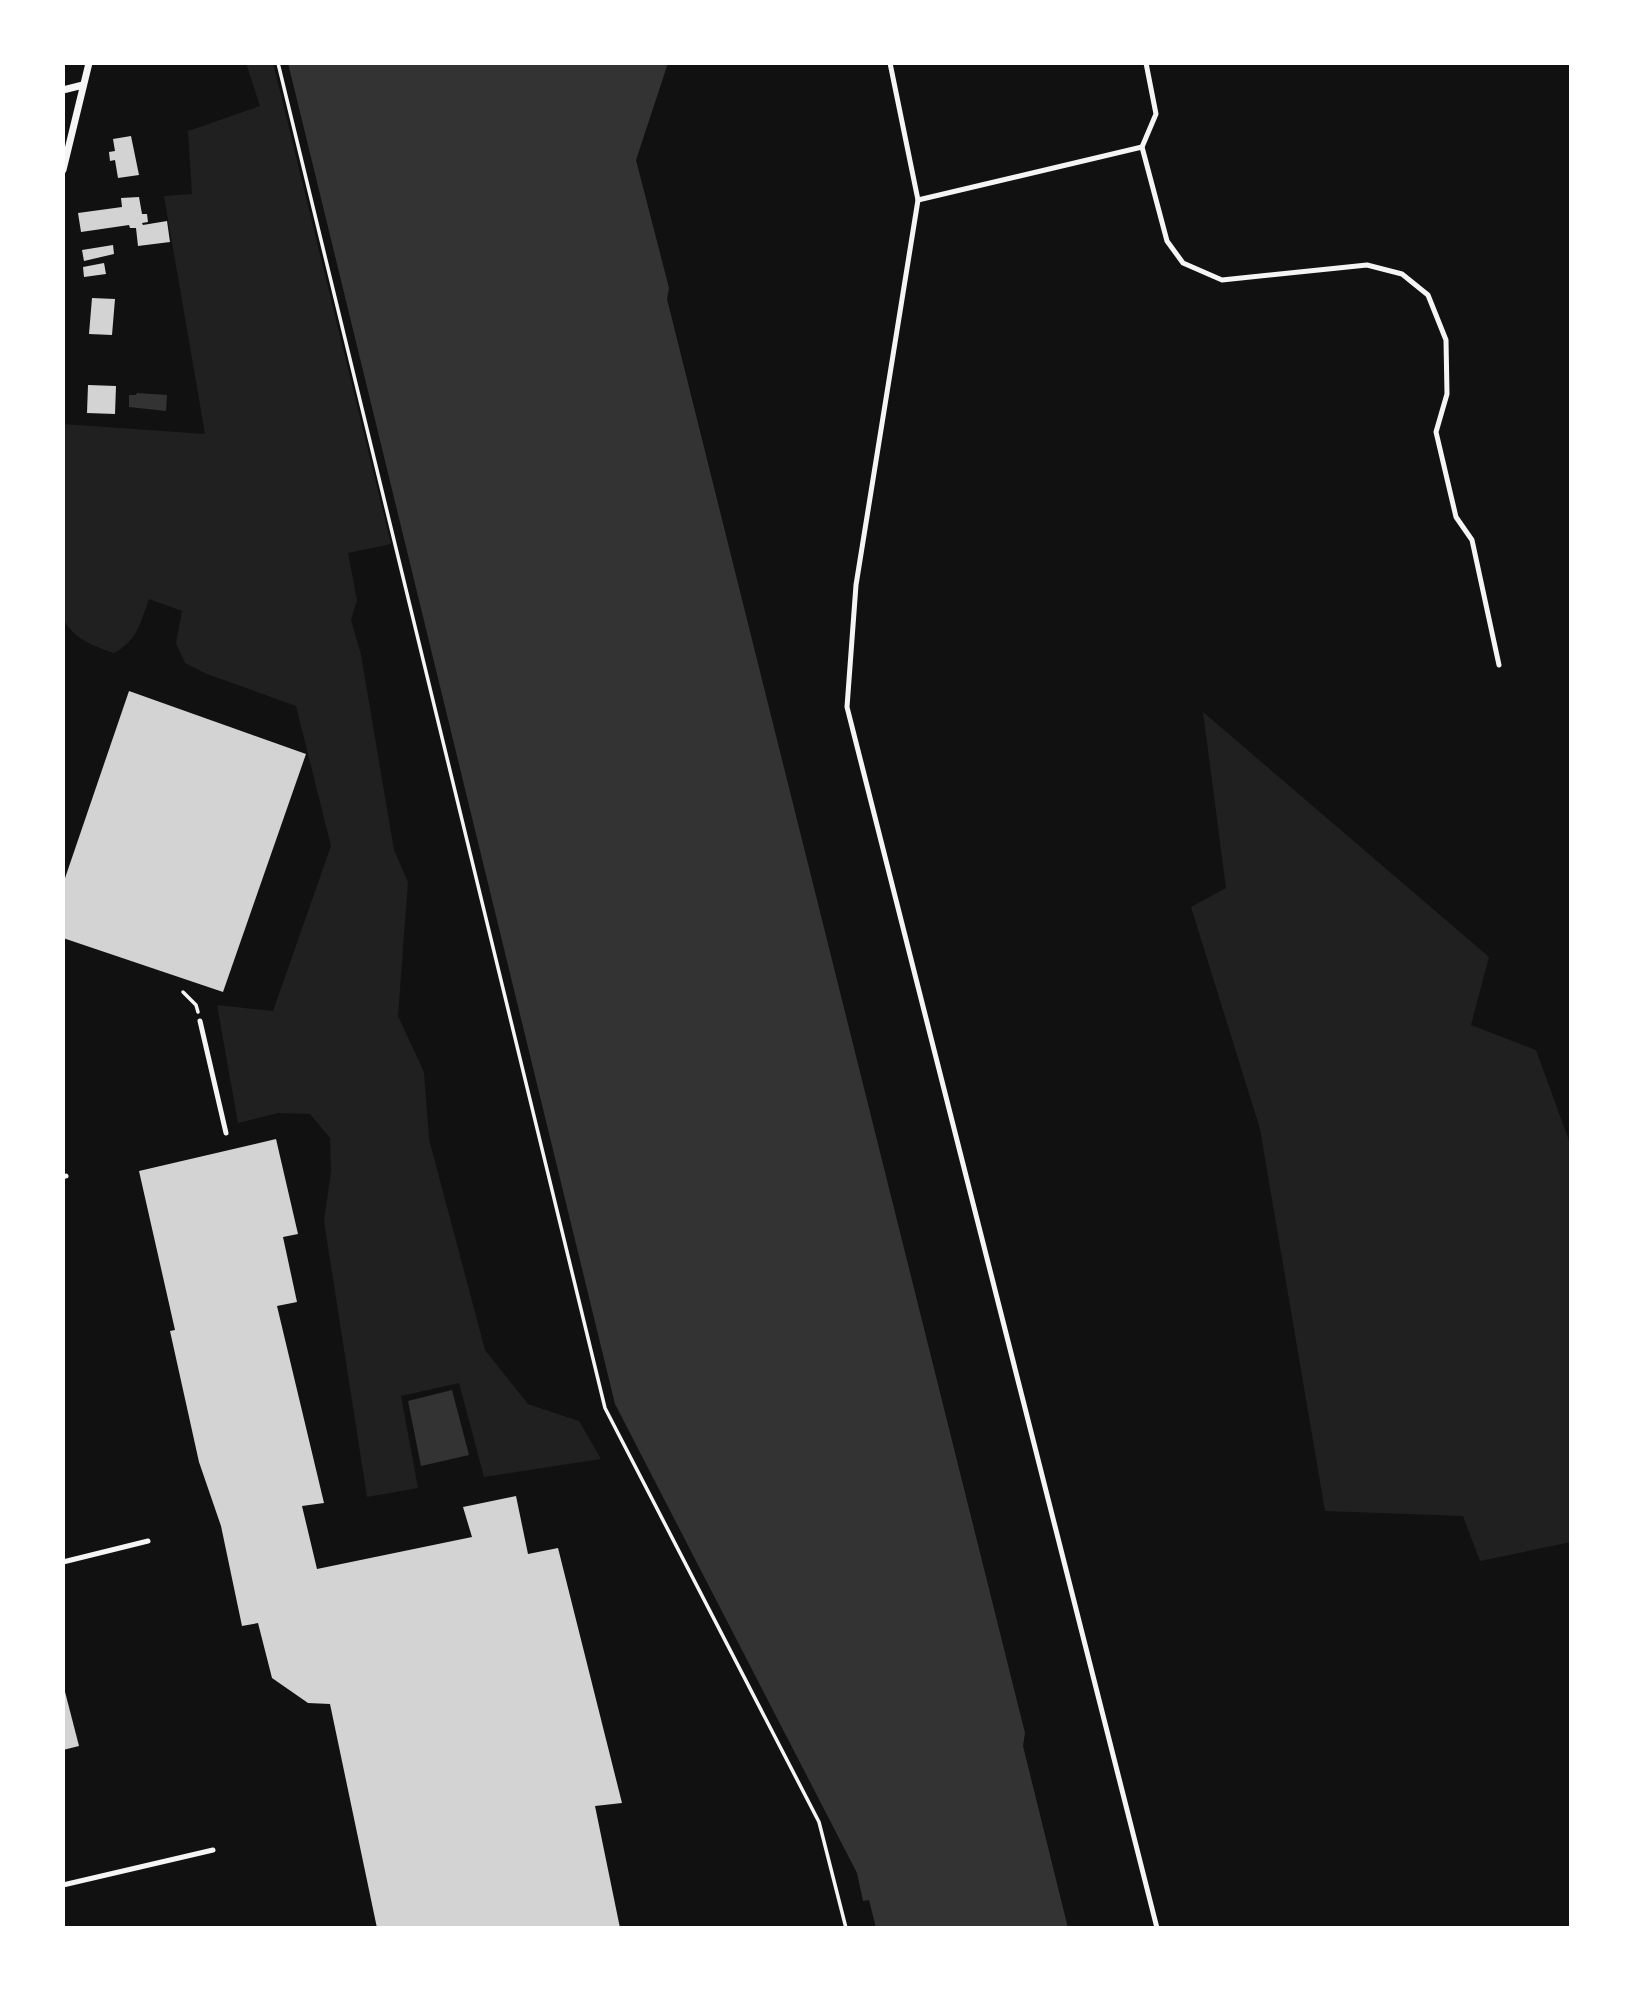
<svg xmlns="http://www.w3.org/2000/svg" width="1634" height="1991" font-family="Georgia,serif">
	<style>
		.green { fill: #202020 }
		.water { fill: #333 }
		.building { fill: #d3d3d3 }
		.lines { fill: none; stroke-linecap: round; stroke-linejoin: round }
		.path { stroke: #f5f5f5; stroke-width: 3.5 }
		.service { stroke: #f5f5f5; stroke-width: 5 }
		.minor { stroke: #f5f5f5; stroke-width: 7 }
	</style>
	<rect width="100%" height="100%" fill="#111"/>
	<!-- green -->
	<g class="green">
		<path d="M 246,63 L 273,63 L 391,544 L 348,553 L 357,600 L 351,620 L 361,655 L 394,850 L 408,882 L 398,1016 L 424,1072 L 429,1139 L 485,1350 L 528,1404 L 579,1421 L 601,1459 L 484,1477 L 459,1383 L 401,1396 L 418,1488 L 367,1497 L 324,1221 L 331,1171 L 330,1138 L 310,1114 L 278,1113 L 238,1123 L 217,1005 L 273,1011 L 331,846 L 296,706 L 207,674 L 185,663 L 176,643 L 182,611 L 149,599 C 140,623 138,640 114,653 C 92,646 75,639 63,619 L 63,424 L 205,434 L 164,196 L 192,194 L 188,131 L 260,106 Z"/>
		<polygon points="1203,712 1489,957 1471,1025 1536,1050 1571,1146 1571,1542 1480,1561 1463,1516 1325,1511 1260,1129 1191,907 1226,888"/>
	</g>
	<!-- water -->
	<g class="water">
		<polygon points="288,63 668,63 636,160 669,288 667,299 1025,1733 1023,1746 1068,1928 876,1928 869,1900 863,1901 857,1873 615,1404"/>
		<polygon points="137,393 167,395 166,411 129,407 129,395 136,395"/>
		<polygon points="452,1390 469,1455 421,1466 408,1401"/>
	</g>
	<!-- building -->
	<g class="building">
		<polygon points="131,136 139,175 118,178 115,160 110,161 109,152 115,151 113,139"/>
		<polygon points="139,197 142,214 147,214 148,222 142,223 143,225 167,221 170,242 138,246 136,228 130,228 129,225 81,232 78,213 122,207 121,198"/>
		<polygon points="113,245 114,254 84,261 82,250"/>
		<polygon points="104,263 106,274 84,277 83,267"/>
		<polygon points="92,298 115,299 112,335 89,334"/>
		<polygon points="88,385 116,386 115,414 87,413"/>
		<polygon points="129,691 306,754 223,992 63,938 63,884"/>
		<polygon points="276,1139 298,1234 283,1237 297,1302 277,1306 324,1503 302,1506 317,1569 472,1537 463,1507 516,1496 528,1554 558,1548 622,1803 595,1806 620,1928 377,1928 330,1704 308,1703 272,1678 258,1623 242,1626 221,1526 199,1462 170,1331 175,1330 139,1171"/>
		<polygon points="63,1684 79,1746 63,1750"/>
	</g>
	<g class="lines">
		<!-- path -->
		<g class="path">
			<polyline points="278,63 605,1408 819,1822 846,1928"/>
			<polyline points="183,992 196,1005 198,1012"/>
		</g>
		<!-- service -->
		<g class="service">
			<polyline points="890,63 918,200 856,585 847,707 1157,1928"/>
			<polyline points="1142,147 1156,114 1146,63"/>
			<polyline points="918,200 1142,147 1167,241 1183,263 1222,280 1367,265 1402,274 1428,295 1446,340 1447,394 1436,432 1456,517 1472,540 1499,665"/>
			<polyline points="200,1021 226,1133"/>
			<polyline points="63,1177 66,1176"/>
			<polyline points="63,1562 148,1541"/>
			<polyline points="63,1885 213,1850"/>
		</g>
		<!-- minor -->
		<g class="minor">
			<polyline points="63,90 83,85"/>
			<polyline points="63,170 89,63"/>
		</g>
	</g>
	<!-- border -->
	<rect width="1634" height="1991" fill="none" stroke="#ffffff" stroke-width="130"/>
</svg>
